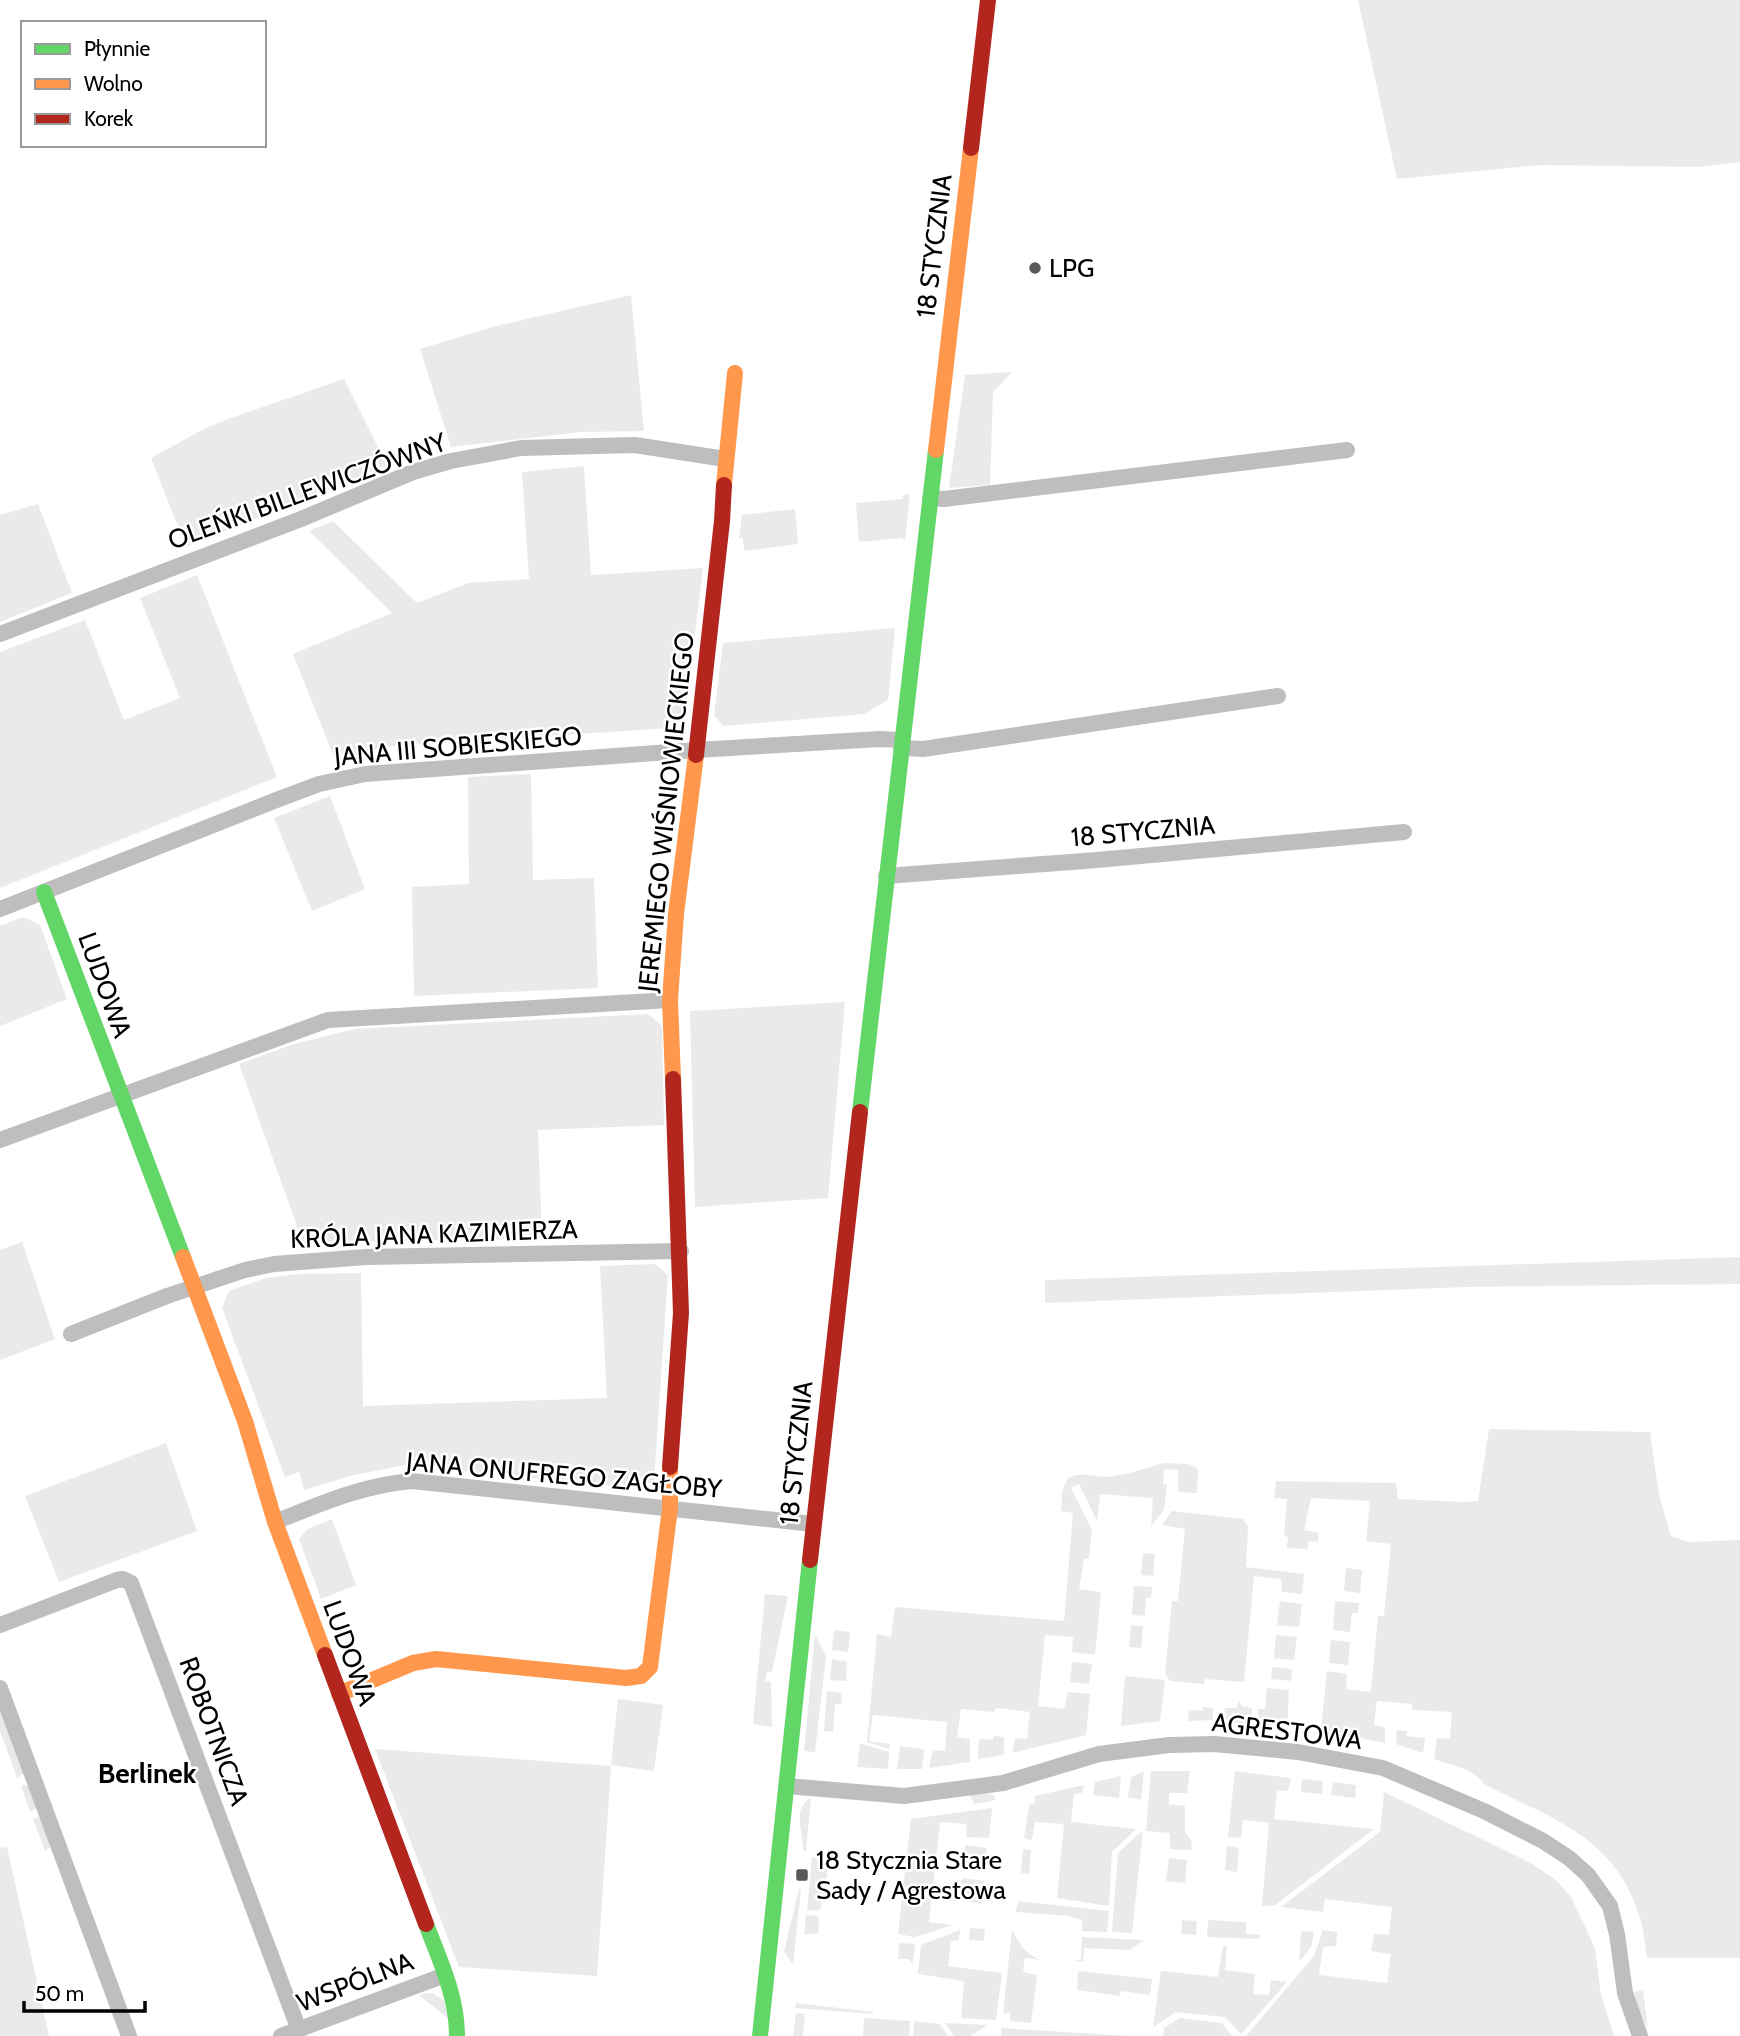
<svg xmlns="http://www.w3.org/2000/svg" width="1740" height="2036" font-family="Cabin,sans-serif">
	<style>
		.green { fill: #eaeaea }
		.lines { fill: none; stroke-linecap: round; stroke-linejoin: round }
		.street { stroke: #bebebe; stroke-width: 16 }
		.fast { stroke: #63d668; stroke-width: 16 }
		.slow { stroke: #ff974d; stroke-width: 16 }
		.jam { stroke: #b3261e; stroke-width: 16 }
		.poi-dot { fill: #595959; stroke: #fff; stroke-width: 2.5 }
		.labels { text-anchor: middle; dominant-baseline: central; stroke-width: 5; stroke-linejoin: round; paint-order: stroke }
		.street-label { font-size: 26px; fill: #000; stroke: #fff }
		.poi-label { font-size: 26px; fill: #000; stroke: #fff; text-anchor: start }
		.neighbourhood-label { font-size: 28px; font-weight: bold; fill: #000; stroke: #fff }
	</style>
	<rect width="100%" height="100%" fill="#fff"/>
	<!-- green -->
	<g class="green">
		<polygon points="1358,0 1740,0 1740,162 1700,167 1540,165 1397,179"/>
		<polygon points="631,295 644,431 581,432 451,447 420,349 492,327"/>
		<polygon points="1012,372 993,392 990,485 949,488 965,375"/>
		<polygon points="344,379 387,465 186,547 151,458 204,429 228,419"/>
		<polygon points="584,466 591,575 703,568 685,715 672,728 394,746 334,757 293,654 392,613 309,531 333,521 417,603 468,583 529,579 522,472"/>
		<polygon points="910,494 905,541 902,538 859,542 856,503 902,499 903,495"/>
		<polygon points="38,504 72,593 0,622 0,515"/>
		<polygon points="795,509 798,544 744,551 743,538 739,538 742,515"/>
		<polygon points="197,575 277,777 0,888 0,652 85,620 124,720 180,698 140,598"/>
		<polygon points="895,628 888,700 864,714 723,726 714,715 723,643"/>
		<polygon points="531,774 533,880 594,878 598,988 414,996 412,887 469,884 468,777"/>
		<polygon points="330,796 365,889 312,911 274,818"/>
		<polygon points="23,917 40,925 67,999 0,1026 0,926"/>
		<polygon points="845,1002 828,1198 695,1207 690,1011"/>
		<polygon points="648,1014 662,1026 664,1125 538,1130 542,1238 303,1243 239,1064 294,1044 355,1029"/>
		<polygon points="22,1242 55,1339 0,1360 0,1250"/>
		<polygon points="1740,1257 1740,1284 1465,1287 1045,1303 1045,1280"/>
		<polygon points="655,1264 668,1275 654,1480 642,1489 405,1465 350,1476 304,1490 299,1472 285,1477 222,1308 229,1291 266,1278 299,1274 361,1273 363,1406 607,1398 600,1266"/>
		<path d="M 1489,1429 L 1650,1432 L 1659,1495 L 1671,1536 L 1688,1542 L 1740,1540 L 1740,1958 L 1647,1958 C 1645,1946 1644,1933 1641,1921 C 1618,1839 1554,1819 1485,1785 C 1473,1768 1453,1766 1434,1759 L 1437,1738 L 1450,1739 L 1452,1712 L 1412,1710 L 1412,1704 L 1377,1701 L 1374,1725 L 1385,1728 L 1385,1743 L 1321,1730 L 1327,1671 L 1347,1674 L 1346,1689 L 1371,1692 L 1378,1616 L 1384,1616 L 1391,1544 L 1366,1541 L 1370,1501 L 1311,1498 L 1304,1530 L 1319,1533 L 1318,1542 L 1309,1541 L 1307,1549 L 1287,1548 L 1288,1537 L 1284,1536 L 1287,1499 L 1274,1498 L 1276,1481 L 1396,1483 L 1398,1499 L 1464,1502 L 1478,1501 Z"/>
		<polygon points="166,1443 197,1531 59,1582 25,1496"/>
		<path d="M 1164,1463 L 1188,1464 L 1198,1469 L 1197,1493 L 1178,1492 L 1178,1470 L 1164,1469 L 1163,1484 L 1167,1485 L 1164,1510 L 1151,1526 L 1153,1498 L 1100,1494 L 1097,1521 L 1079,1484 L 1071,1488 L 1092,1530 L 1089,1559 L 1084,1559 L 1079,1589 L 1101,1592 L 1095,1655 L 1072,1652 L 1073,1637 L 1045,1635 L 1038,1706 L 1064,1709 L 1068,1692 L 1090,1694 L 1086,1735 L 1012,1753 L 1015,1738 L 1027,1739 L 1030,1712 L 996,1708 L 994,1712 L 961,1709 L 957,1737 L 970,1739 L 970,1762 L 929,1768 L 933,1750 L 945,1751 L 947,1722 L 873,1715 L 869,1741 L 890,1744 L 889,1749 L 867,1742 L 877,1634 L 891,1637 L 895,1607 L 1064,1621 L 1073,1513 L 1061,1511 C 1062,1502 1061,1486 1068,1479 C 1076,1471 1095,1477 1105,1477 C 1125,1476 1145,1468 1164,1463 Z"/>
		<polygon points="1172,1511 1243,1519 1248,1527 1246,1567 1304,1574 1302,1594 1282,1592 1281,1579 1254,1576 1244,1682 1205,1679 1204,1684 1170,1681 1165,1674 1172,1601 1178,1601 1185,1529 1162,1525"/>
		<polygon points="332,1519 356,1585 321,1599 299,1539 308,1529"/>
		<polygon points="1143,1553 1155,1554 1153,1576 1141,1575"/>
		<polygon points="1346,1568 1362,1570 1360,1593 1344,1591"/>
		<polygon points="1134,1586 1152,1587 1151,1598 1146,1598 1145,1616 1132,1615"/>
		<polygon points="765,1594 788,1596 772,1672 767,1672 765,1681 771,1682 772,1727 753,1724"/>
		<polygon points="1280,1601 1302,1604 1299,1627 1277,1625"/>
		<polygon points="1335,1601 1359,1603 1358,1613 1352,1613 1350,1632 1333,1630"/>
		<polygon points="1131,1625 1143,1626 1141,1648 1129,1647"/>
		<polygon points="834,1630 850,1632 848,1652 832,1650"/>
		<polygon points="815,1634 826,1656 815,1752 804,1751"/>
		<polygon points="1276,1635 1297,1637 1294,1660 1274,1658"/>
		<polygon points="1331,1640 1350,1642 1348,1665 1329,1663"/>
		<polygon points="832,1659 847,1662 846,1681 830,1680"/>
		<polygon points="1072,1662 1092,1664 1089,1684 1070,1682"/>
		<polygon points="1272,1667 1292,1669 1291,1681 1271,1679"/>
		<polygon points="1125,1676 1165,1680 1160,1721 1121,1726"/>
		<polygon points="1267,1688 1289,1690 1287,1727 1258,1724 1258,1709 1265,1709"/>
		<polygon points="827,1691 842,1693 841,1704 835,1704 833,1732 824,1731"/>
		<polygon points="618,1699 663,1705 654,1771 611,1765"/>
		<polygon points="1238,1700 1242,1706 1252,1708 1252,1724 1223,1721 1225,1708 1237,1708"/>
		<polygon points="1203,1707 1213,1708 1213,1720 1188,1721 1189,1710 1202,1711"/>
		<polygon points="0,1709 24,1773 17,1778 0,1731"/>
		<polygon points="1397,1730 1407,1731 1407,1736 1425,1738 1423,1753 1396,1744"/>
		<polygon points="994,1736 1004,1737 1004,1755 978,1759 979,1739 993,1740"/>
		<polygon points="860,1743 889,1752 888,1769 857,1767"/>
		<polygon points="900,1746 924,1749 922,1769 897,1769"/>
		<polygon points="375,1749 611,1766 597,1976 459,1967"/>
		<polygon points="1144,1771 1141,1800 1128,1797 1131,1777"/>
		<polygon points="1151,1771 1190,1771 1187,1793 1169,1793 1169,1804 1185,1806 1185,1832 1192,1842 1191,1850 1170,1849 1170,1833 1146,1831"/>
		<polygon points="1235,1771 1291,1778 1288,1791 1277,1790 1274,1819 1374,1829 1275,1905 1262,1906 1269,1823 1243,1820 1241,1838 1228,1837"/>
		<polygon points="1121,1776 1119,1798 1093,1795 1095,1782"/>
		<polygon points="1302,1779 1323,1781 1322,1794 1301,1792"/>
		<polygon points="1333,1782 1356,1785 1355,1798 1331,1795"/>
		<polygon points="24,1785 28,1786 37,1807 30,1812 21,1786"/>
		<polygon points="1084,1785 1082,1793 1074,1794 1071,1822 1136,1829 1112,1852 1109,1906 1057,1898 1064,1824 1035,1822 1032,1840 1024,1838 1029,1805 1035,1803 1035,1796"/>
		<polygon points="985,1792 993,1795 996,1800 974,1804 970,1795"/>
		<polygon points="1384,1792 1529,1862 1556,1880 1571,1897 1595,1948 1601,1995 1614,2036 1246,2036 1314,1956 1323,1930 1337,1932 1336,1946 1323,1947 1319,1975 1387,1983 1391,1954 1371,1951 1374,1934 1389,1935 1392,1907 1325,1899 1323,1912 1281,1907 1380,1832"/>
		<path d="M 811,1798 L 806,1851 L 803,1850 C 804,1832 791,1808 811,1798 Z"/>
		<polygon points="992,1808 989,1838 966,1837 967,1824 940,1822 929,1922 953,1925 915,1937 898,1934 911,1819"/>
		<polygon points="38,1817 41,1819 51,1846 45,1851 33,1819"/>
		<polygon points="1143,1830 1132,1933 1112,1932 1118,1853"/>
		<polygon points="965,1845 987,1848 984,1872 963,1870"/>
		<polygon points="1227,1846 1239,1848 1237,1872 1225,1870"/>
		<polygon points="7,1847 49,2036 0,2036 0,1848"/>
		<polygon points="1023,1849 1031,1850 1029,1874 1021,1873"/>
		<path d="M 812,1857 L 821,1859 L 828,1866 C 827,1881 822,1893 821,1908 L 817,1911 L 807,1910 Z"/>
		<polygon points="1169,1858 1187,1860 1185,1883 1166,1881"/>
		<polygon points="962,1878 985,1881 982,1904 959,1900"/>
		<polygon points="799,1889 801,1890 793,1964 784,1952"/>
		<polygon points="1018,1901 1109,1911 1107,1932 1082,1931 1082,1920 1069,1916 1016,1912"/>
		<polygon points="806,1915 817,1916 819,1919 818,1933 804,1935"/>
		<polygon points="1182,1920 1197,1921 1196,1935 1181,1934"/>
		<polygon points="1208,1920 1246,1922 1246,1934 1260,1935 1259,1939 1207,1937"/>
		<polygon points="970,1928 985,1929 984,1941 969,1940"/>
		<polygon points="960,1930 959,1940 951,1941 948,1966 1002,1973 996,2020 961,2018 964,1981 918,1974 921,1945"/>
		<path d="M 1012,1930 C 1020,1945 1024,1953 1041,1960 L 1025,1958 L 1023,1972 L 1037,1975 L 1031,2023 L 1010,2021 L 1010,2012 L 1003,2014 Z"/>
		<polygon points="1301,1931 1314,1932 1311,1947 1299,1962"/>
		<polygon points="1082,1937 1144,1940 1130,1950 1084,1948 1083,1961 1075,1961 1081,1959"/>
		<polygon points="899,1943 915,1944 913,1963 908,1959 898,1959"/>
		<polygon points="1223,1946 1227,1946 1225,1970 1255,1974 1253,1994 1269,1995 1271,1980 1287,1982 1241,2034 1225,2017 1176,2012 1153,2027 1161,1971 1218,1977"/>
		<polygon points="1078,1971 1152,1979 1150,1995 1121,1991 1120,1996 1077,1990"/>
		<polygon points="1643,1990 1648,2029 1638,2010 1634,1992"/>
		<polygon points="433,1993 444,2001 448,2018 421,1997 419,1994"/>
		<polygon points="796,2003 873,2012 873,2014 795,2008"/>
		<polygon points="796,2013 805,2014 803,2036 793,2036"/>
		<polygon points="864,2018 910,2021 909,2036 863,2036"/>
		<polygon points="1180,2018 1222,2023 1232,2036 1163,2036 1164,2028"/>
		<polygon points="914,2021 940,2024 948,2036 913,2036"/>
		<polygon points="945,2023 988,2025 970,2036 954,2036"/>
		<polygon points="1001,2028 1130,2036 1001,2036"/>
	</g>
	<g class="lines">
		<!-- street -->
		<g class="street">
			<polyline points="930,498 944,499 1347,450"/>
			<polyline points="0,634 301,519 413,472 451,461 521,448 635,445 725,459"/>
			<polyline points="901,748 923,749 1278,696"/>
			<polyline points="886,876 1097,860 1404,832"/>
			<polyline points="0,909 279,799 319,784 365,774 697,750 880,739 902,740"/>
			<polyline points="0,1140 328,1020 670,1000"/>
			<polyline points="71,1334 167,1296 245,1270 274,1264 366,1257 681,1251"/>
			<path d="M 275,1522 C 320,1504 363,1485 412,1481 L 813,1524"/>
			<polyline points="0,1625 117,1580 123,1579 131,1583 299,2030"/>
			<polyline points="0,1688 129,2036"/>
			<polyline points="787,1786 904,1796 1003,1783 1099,1754 1169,1745 1214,1744 1298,1752 1383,1768 1484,1811 1543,1841 1569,1858 1588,1875 1610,1906 1617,1934 1625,1993 1640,2036"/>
			<polyline points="281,2036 445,1975"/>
		</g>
		<!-- fast -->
		<g class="fast">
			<polyline points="44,892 183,1257"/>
			<polyline points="860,1112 936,450"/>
			<path d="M 426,1924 C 440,1961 457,1996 457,2036"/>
			<polyline points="760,2036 810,1560"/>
		</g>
		<!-- slow -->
		<g class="slow">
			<polyline points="936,450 971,148"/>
			<polyline points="724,485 735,373"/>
			<polyline points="673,1079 670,1000 676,914 696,755"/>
			<polyline points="183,1257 245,1421 275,1522 325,1655"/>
			<polyline points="339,1694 413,1663 436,1659 626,1678 641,1676 650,1667 670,1508 670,1467"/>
		</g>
		<!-- jam -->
		<g class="jam">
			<polyline points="971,148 988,0"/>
			<polyline points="696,755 722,521 724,485"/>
			<polyline points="670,1467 681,1313 673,1079"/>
			<polyline points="810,1560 860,1112"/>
			<polyline points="325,1655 426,1924"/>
		</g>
	</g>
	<!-- markers -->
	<g class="poi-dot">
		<circle cx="1035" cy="268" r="7"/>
		<rect x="795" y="1868" width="14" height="14" rx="3.5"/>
	</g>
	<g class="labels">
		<!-- street labels -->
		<g class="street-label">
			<text transform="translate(934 246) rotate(-83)">18 STYCZNIA</text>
			<text transform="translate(307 491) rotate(-20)">OLEŃKI BILLEWICZÓWNY</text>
			<text transform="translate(458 746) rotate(-5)">JANA III SOBIESKIEGO</text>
			<text transform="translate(666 812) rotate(-84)">JEREMIEGO WIŚNIOWIECKIEGO</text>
			<text transform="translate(1143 831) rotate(-5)">18 STYCZNIA</text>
			<text transform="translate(105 985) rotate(70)">LUDOWA</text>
			<text transform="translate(434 1234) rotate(-2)">KRÓLA JANA KAZIMIERZA</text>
			<text transform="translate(796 1453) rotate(-84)">18 STYCZNIA</text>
			<text transform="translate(564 1475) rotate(5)">JANA ONUFREGO ZAGŁOBY</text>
			<text transform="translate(350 1653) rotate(70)">LUDOWA</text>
			<text transform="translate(214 1731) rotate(70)">ROBOTNICZA</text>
			<text transform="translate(1287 1731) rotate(7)">AGRESTOWA</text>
			<text transform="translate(355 1982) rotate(-21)">WSPÓLNA</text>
		</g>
		<!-- poi labels -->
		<g class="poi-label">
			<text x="1049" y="268">LPG</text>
			<text x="816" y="1860">18 Stycznia Stare<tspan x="816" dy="30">Sady / Agrestowa</tspan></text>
		</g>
		<!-- neighbourhood labels -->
		<g class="neighbourhood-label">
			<text x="147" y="1773">Berlinek</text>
		</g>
	</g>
	<!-- legend -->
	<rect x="21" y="21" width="245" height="126" fill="#ffffff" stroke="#999999" stroke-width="2"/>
	<rect x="35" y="44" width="35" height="10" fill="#63d668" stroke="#999999" stroke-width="2"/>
	<text x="84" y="56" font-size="21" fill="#000000">Płynnie</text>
	<rect x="35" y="79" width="35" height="10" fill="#ff974d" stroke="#999999" stroke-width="2"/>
	<text x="84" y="91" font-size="21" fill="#000000">Wolno</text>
	<rect x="35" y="114" width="35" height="10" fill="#b3261e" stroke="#999999" stroke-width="2"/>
	<text x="84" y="126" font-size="21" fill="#000000">Korek</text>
	<!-- scale -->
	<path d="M24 2001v10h121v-10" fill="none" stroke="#000000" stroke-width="3.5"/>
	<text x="35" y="2001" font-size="21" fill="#000000" stroke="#ffffff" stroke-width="5" paint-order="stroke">50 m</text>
</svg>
